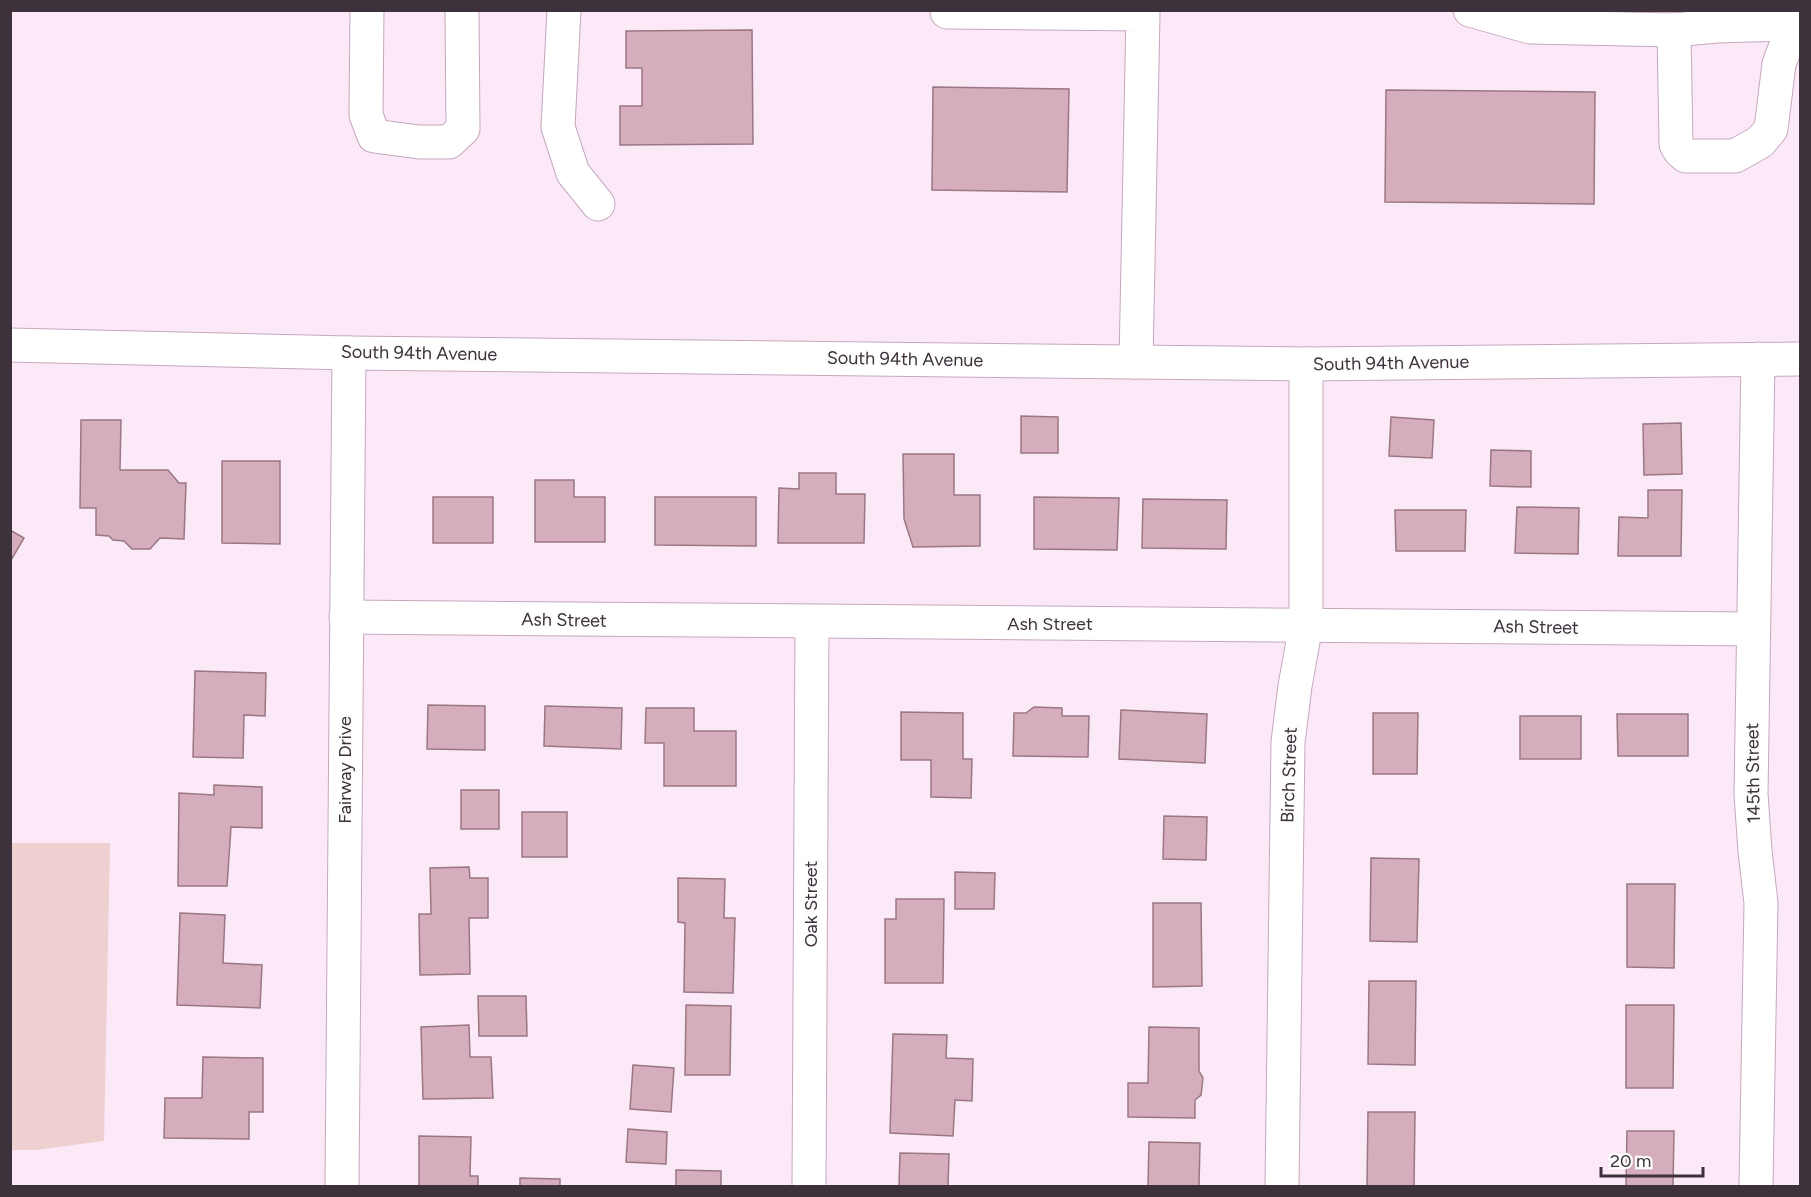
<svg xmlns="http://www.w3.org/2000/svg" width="1811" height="1197" font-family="Figtree,sans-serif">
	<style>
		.green { fill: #efd0d1 }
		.building { fill: #d6adbc; stroke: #9a7783; stroke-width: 1.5 }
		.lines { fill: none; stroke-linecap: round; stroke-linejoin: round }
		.minor-casing { stroke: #c5a8bf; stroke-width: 35 }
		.minor { stroke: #fff; stroke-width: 33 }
		.labels { text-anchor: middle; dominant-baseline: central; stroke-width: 4.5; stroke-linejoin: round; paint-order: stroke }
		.street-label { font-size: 18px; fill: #3d313b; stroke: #fcfcfc }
	</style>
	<rect width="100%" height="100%" fill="#fce9f7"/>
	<!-- green -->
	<polygon class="green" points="10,843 110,843 104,1141 35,1150 11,1150"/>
	<!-- building -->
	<g class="building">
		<polygon points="752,30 753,144 620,145 620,106 642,106 642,68 626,68 626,31"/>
		<polygon points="933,87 1069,89 1067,192 932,190"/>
		<polygon points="1386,90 1595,92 1594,204 1385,202"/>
		<polygon points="1021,416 1058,417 1058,453 1021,453"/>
		<polygon points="1391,417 1434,420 1432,458 1389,456"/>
		<polygon points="81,420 121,420 120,470 168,470 179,483 186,483 184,539 160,538 150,549 132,549 124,541 113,540 109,536 96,535 96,508 80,508"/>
		<polygon points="1681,423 1682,474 1644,475 1643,424"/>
		<polygon points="1491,450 1531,451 1531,487 1490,486"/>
		<polygon points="903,454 954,454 954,495 980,495 980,546 913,547 904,519"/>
		<polygon points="222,461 280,461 280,544 222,543"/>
		<polygon points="799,473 836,473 836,494 865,494 864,543 778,543 779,488 799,489"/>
		<polygon points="535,480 574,480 574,497 605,497 605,542 535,542"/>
		<polygon points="1648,490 1682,490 1681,556 1618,556 1619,517 1648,518"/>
		<rect x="433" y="497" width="60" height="46"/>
		<polygon points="655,497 756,497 756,546 655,545"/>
		<polygon points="1034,497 1119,498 1117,550 1034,549"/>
		<polygon points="1143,499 1227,500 1226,549 1142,548"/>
		<polygon points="1517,507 1579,508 1578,554 1515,553"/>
		<polygon points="1395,510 1466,510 1465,551 1396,551"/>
		<polygon points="10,530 24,538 10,562"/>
		<polygon points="195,671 266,673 265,716 244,715 243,758 193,757"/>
		<polygon points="428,705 485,706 485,750 427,749"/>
		<polygon points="545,706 622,708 621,749 544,746"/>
		<polygon points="1034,707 1062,708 1062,716 1089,716 1088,757 1013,756 1014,713 1026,713"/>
		<polygon points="646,708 694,708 694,731 736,731 736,786 664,786 664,743 645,743"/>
		<polygon points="1121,710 1207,714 1205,763 1119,759"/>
		<polygon points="901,712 963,713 963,759 972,759 971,798 931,797 931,760 901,760"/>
		<polygon points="1373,713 1418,713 1417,774 1373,774"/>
		<polygon points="1617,714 1688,714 1688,756 1618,756"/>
		<rect x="1520" y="716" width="61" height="43"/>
		<polygon points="214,785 262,787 262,828 231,827 227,886 178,886 179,793 214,795"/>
		<rect x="461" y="790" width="38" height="39"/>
		<rect x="522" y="812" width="45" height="45"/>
		<polygon points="1164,816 1207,817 1206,860 1163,859"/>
		<polygon points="1371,858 1419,859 1417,942 1370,941"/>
		<polygon points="469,867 470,878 488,878 488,918 469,918 470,974 420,975 419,914 431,914 430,868"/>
		<polygon points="955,872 995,873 994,909 955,909"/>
		<polygon points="678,878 725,879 724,918 735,918 733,993 684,992 685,923 678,922"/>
		<polygon points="1627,884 1675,884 1674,968 1627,967"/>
		<polygon points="896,899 944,899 943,983 885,983 885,919 896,919"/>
		<polygon points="1153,903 1201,903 1202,986 1153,987"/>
		<polygon points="180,913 225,915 223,963 262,965 260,1008 177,1005"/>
		<polygon points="1369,981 1416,981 1415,1065 1368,1064"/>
		<polygon points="478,996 526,996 527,1036 479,1036"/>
		<polygon points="686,1005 731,1006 730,1075 685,1075"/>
		<polygon points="1626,1005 1674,1005 1673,1088 1626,1088"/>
		<polygon points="469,1025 470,1057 491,1057 493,1098 423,1099 421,1027"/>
		<polygon points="1149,1027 1199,1028 1199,1071 1203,1078 1201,1095 1195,1100 1195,1118 1128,1117 1128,1083 1148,1083"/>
		<polygon points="893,1034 947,1035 946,1058 973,1059 972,1101 955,1100 953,1136 890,1133"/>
		<polygon points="203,1057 263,1058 263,1112 249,1112 249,1139 164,1138 165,1098 202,1098"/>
		<polygon points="633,1065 674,1068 671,1112 630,1109"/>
		<polygon points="1368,1112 1415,1112 1414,1186 1367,1186"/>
		<polygon points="628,1129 667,1132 666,1164 626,1162"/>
		<polygon points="1627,1131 1674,1131 1673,1186 1626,1186"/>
		<polygon points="419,1136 471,1137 470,1176 478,1176 478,1186 419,1186"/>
		<polygon points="1149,1142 1200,1143 1199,1186 1148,1186"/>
		<polygon points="900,1153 949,1154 948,1186 899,1186"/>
		<polygon points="676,1170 721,1171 721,1186 676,1186"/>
		<polygon points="520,1178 560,1179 560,1186 520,1186"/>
	</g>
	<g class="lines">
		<!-- minor casing -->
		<g class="minor-casing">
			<g id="minor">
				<polyline points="367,10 366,115 374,136 419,142 449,142 463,129 462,10"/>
				<polyline points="564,10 558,127 573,173 598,204"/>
				<polyline points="1470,10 1530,27 1674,30 1716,26 1794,24 1794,10"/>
				<polyline points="947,12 1143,14 1136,362"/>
				<polyline points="1674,30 1676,144 1680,151 1686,156 1735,156 1760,142 1771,129 1779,64 1794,24"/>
				<polyline points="10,345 349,353 1306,364 1800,359"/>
				<polyline points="346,617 1753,629"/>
				<polyline points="342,1186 349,353"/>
				<polyline points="809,1186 812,622"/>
				<polyline points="1282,1186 1288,742 1295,686 1306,625 1306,364"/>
				<polyline points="1756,1186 1761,903 1755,851 1751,794 1758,359"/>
			</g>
		</g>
		<!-- minor -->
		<use href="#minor" class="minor"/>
	</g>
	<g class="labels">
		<!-- street labels -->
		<g class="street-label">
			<text transform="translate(419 353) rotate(1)">South 94th Avenue</text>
			<text transform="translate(905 359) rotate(1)">South 94th Avenue</text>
			<text transform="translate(1391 363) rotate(-1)">South 94th Avenue</text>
			<text transform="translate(564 620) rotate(1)">Ash Street</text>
			<text x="1050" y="624">Ash Street</text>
			<text transform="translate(1536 627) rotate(1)">Ash Street</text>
			<text transform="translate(345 770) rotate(-90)">Fairway Drive</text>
			<text transform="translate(1753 773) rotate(-91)">145th Street</text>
			<text transform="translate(1289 775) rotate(-88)">Birch Street</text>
			<text transform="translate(811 904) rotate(-90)">Oak Street</text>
		</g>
	</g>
	<!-- border -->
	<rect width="1811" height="1197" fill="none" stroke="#3d313b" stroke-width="24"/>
	<!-- scale -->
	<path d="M1601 1167v9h102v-9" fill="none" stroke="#3d313b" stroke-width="3"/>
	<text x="1610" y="1167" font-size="18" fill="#3d313b" stroke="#fcfcfc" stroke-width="4.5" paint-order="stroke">20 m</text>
</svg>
